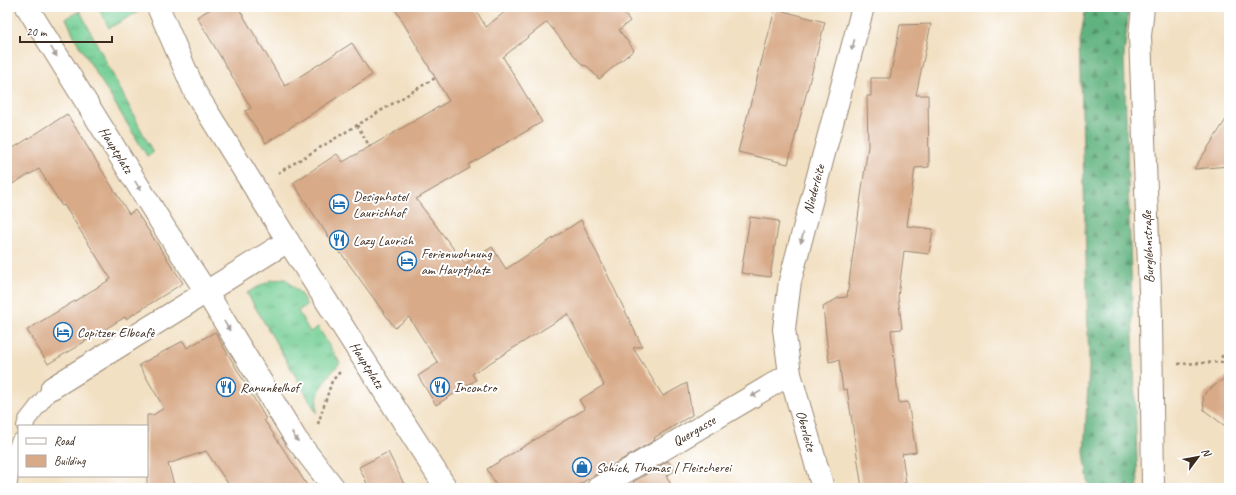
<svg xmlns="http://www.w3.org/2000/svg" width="1236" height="495" font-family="Caveat,sans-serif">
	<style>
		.grass { fill: url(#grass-tufts); stroke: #587c5a }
		.forest { fill: url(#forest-firs); stroke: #4e6e4e }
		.building { fill: #d8aa88 }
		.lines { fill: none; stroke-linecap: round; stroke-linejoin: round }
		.lane-casing { stroke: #968570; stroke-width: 18 }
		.street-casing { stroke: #968570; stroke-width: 24 }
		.path { stroke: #968570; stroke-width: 2.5; stroke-dasharray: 3 3; stroke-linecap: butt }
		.lane { stroke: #fff; stroke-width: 16 }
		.street { stroke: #fff; stroke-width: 22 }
		.oneway { fill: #a79f9a }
		.labels { text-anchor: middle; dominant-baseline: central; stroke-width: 4; stroke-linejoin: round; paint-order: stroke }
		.street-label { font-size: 14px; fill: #3b2a1e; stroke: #fff }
		.poi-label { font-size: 14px; fill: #3b2a1e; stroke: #fff; text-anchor: start }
	</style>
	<defs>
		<pattern id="grass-tufts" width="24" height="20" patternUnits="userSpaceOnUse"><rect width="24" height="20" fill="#76cf96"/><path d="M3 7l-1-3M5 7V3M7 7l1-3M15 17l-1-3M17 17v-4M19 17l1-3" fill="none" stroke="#62a87a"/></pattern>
		<pattern id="forest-firs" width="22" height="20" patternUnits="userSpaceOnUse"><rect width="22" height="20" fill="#60b27f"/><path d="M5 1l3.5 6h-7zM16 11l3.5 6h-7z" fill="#509167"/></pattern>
	</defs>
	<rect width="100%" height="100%" fill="#fff"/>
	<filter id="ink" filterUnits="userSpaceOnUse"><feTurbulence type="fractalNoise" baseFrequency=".025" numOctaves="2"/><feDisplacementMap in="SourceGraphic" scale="8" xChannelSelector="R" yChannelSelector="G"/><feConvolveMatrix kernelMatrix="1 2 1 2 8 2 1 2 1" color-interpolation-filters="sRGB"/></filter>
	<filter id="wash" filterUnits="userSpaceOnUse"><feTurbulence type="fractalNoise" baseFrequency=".012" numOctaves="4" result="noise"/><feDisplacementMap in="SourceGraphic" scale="16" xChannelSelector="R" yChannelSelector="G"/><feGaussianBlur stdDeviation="0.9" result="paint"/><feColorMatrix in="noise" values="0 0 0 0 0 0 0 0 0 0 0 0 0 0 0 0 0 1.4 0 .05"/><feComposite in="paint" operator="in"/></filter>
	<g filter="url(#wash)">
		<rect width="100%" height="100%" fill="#f2e0c2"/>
		<!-- grass -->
		<g class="grass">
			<polygon points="98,7 136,7 138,12 109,28"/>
			<polygon points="80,11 153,153 147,156 76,40 66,18"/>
			<path d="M 286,279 L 300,293 L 307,305 L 298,311 L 310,332 L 318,327 L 340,363 C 325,380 315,389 317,413 L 247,293 L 271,280 Z"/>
		</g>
		<!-- forest -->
		<polygon class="forest" points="1086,7 1129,7 1124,56 1138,488 1089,488 1084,452 1089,368 1080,41"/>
		<g id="blocks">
			<!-- building -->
			<g class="building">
				<polygon points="214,7 238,7 285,86 352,43 372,75 266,143 245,111 251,108 197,17"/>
				<polygon points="394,7 474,7 486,27 511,7 619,7 630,21 619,30 634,50 599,79 587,66 582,65 547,22 503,57 542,122 468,165 470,168 416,199 465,264 492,247 506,269 581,220 642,346 633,348 663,396 687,383 692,415 654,438 655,440 573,488 498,488 487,469 585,409 579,400 604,385 568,314 472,374 476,380 436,405 418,376 438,363 409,317 395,328 341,253 340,254 293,183 337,154 343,162 449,101"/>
				<polygon points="775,9 825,22 788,164 738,152"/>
				<polygon points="931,24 916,95 928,95 929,167 915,168 907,226 933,229 929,254 904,251 898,296 902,329 891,330 899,403 908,402 916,452 902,454 906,483 903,483 903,488 862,488 847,389 843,390 839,360 829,362 823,307 838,298 847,297 868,146 867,96 871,96 871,78 890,78 900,25"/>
				<polygon points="67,114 129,214 135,210 183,283 126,319 125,317 48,364 27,330 111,279 64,205 62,206 39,169 7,187 7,152"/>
				<polygon points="1229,115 1229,166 1194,169"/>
				<polygon points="750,217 779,221 770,277 741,273"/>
				<polygon points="215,332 266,419 264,420 309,488 231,488 206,451 168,464 175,488 147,488 147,415 153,415 164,408 139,365 183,341 187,348"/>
				<polygon points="1229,375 1229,429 1204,410 1203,398 1206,392"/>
				<polygon points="388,452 406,488 369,488 359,467"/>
				<polygon points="668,461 675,471 666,476 673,488 637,488 633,482"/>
			</g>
		</g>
	</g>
	<g filter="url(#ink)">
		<use href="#blocks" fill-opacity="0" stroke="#968570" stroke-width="1"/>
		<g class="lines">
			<!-- lane casing -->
			<g class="lane-casing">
				<g id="lane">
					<polyline points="25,426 27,420 52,388"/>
					<polyline points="8,488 13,459 19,442"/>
				</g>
			</g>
			<!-- street casing -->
			<g class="street-casing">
				<g id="street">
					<polyline points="27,7 167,232 207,293 296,439 334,488"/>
					<polyline points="158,7 195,92 288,241 446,488"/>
					<polyline points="1143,7 1140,36 1151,317 1153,488"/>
					<polyline points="52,388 288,241"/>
					<polyline points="598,488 790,374"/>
					<polyline points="823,488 790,374 784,329 790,281 863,7"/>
				</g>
			</g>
			<!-- path -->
			<g class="path">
				<polyline points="357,125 370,147"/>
				<polyline points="278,173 435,78"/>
				<polyline points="1178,364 1222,362 1222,356 1229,356"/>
				<polyline points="318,424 332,381 340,372"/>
			</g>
			<!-- lane -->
			<use href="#lane" class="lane"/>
			<!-- street -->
			<use href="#street" class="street"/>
		</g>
		<!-- one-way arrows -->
		<defs><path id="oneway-solid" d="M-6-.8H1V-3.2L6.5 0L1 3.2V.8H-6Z"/></defs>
		<g class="oneway">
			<use href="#oneway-solid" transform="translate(853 45) rotate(105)"/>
			<use href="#oneway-solid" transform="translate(54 52) rotate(58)"/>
			<use href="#oneway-solid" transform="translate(138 186) rotate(58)"/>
			<use href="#oneway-solid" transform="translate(802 238) rotate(105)"/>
			<use href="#oneway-solid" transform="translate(227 326) rotate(59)"/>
			<use href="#oneway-solid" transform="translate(756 394) rotate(149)"/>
			<use href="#oneway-solid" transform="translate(295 437) rotate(56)"/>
		</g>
	</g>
	<!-- icons -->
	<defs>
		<g id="hotel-ring" transform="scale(1)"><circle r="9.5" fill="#fff" stroke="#1f6fb2" stroke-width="1.5"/><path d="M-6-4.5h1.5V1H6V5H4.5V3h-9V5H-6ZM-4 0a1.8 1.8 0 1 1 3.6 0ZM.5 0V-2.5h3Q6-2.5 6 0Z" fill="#1f6fb2"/></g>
		<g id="restaurant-ring" transform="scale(1)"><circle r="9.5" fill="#fff" stroke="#1f6fb2" stroke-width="1.5"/><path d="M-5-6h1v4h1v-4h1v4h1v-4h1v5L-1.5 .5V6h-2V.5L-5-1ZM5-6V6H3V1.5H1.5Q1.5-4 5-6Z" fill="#1f6fb2"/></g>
		<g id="shop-ring" transform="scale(1)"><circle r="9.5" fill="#fff" stroke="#1f6fb2" stroke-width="1.5"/><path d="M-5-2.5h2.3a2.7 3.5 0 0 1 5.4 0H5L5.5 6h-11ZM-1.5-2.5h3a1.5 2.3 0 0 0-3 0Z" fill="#1f6fb2"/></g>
	</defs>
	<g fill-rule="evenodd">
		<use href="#hotel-ring" x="339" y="204"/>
		<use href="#restaurant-ring" x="339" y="240"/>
		<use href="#hotel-ring" x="407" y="261"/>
		<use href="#hotel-ring" x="63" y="332"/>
		<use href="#restaurant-ring" x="226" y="387"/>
		<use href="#restaurant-ring" x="440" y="387"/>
		<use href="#shop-ring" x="582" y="467"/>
	</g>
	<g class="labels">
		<!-- street labels -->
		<g class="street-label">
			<text transform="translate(116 150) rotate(58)">Hauptplatz</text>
			<text transform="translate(814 189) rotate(-75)">Niederleite</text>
			<text transform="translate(1148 247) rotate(-92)">Burglehnstraße</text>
			<text transform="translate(367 365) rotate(58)">Hauptplatz</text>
			<text transform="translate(694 431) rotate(-31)">Quergasse</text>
			<text transform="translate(806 431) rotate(74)">Oberleite</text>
		</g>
		<!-- poi labels -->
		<g class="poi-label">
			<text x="353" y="196">Designhotel<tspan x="353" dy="16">Laurichhof</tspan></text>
			<text x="353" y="240">Lazy Laurich</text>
			<text x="421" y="253">Ferienwohnung<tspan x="421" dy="16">am Hauptplatz</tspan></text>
			<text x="77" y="332">Copitzer Elbcafè</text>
			<text x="240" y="387">Ranunkelhof</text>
			<text x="454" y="387">Incontro</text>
			<text x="596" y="467">Schick, Thomas | Fleischerei</text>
		</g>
	</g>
	<!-- margin -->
	<rect width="1236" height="495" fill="none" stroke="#fff" stroke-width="24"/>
	<!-- legend -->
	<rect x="18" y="425" width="130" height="52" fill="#ffffff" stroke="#b1aaa5"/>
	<rect x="26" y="438" width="20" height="6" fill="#ffffff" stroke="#b1aaa5"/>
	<text x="54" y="445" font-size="12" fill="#3b2a1e">Road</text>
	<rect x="26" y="455" width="20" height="12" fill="#d8aa88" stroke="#b1aaa5"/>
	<text x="54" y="465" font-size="12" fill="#3b2a1e">Building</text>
	<!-- north arrow -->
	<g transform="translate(1198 457) rotate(58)" stroke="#ffffff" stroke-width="3" paint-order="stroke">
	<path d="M0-3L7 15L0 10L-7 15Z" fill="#3b2a1e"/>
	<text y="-6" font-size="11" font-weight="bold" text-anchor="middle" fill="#3b2a1e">N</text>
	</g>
	<!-- scale -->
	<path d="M20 36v6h92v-6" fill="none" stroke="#3b2a1e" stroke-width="2"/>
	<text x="26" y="36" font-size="12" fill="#3b2a1e" stroke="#ffffff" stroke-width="3" paint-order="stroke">20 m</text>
</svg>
